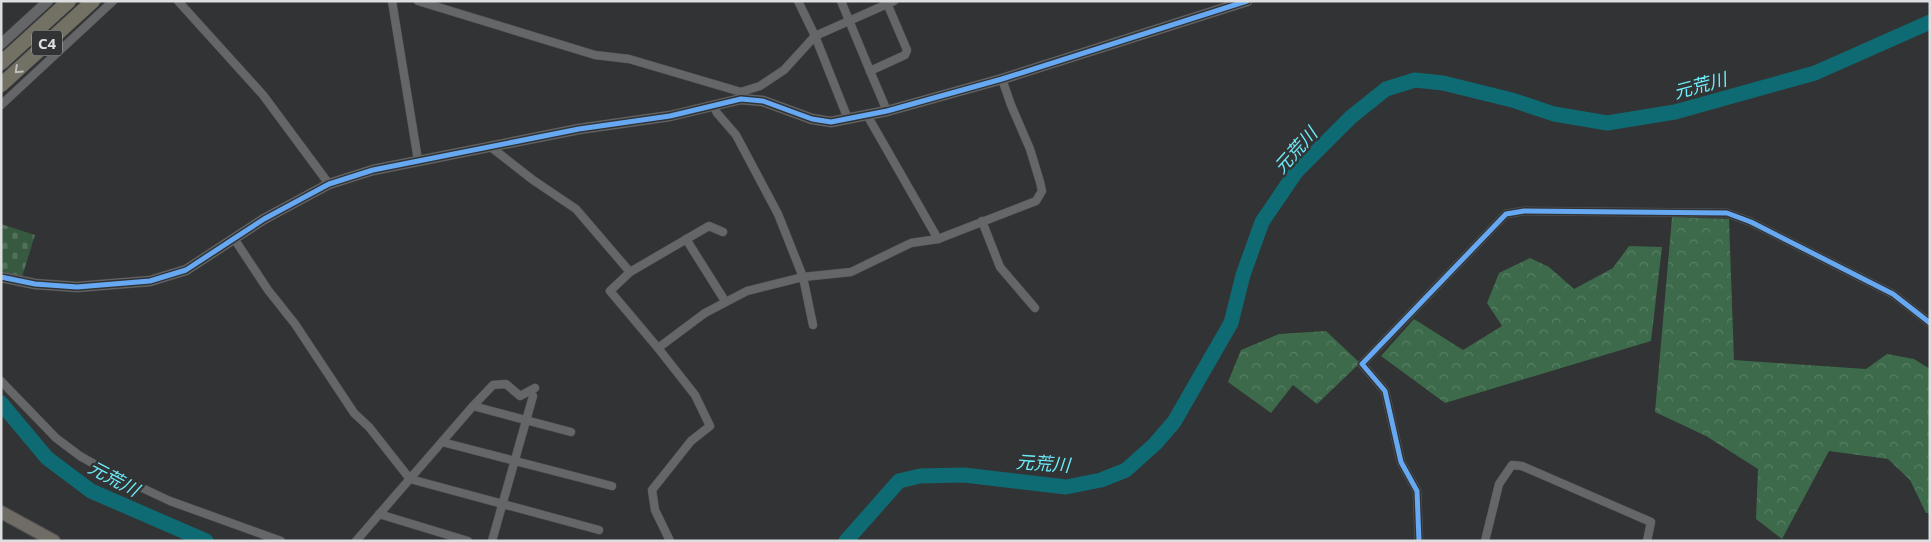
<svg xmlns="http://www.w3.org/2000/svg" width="1931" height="542" font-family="'Noto Sans','Noto Sans JP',sans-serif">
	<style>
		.forest { fill: url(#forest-crowns) }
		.cemetery { fill: url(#cemetery-stones) }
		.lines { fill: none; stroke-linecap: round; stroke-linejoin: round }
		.river { stroke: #0f6b73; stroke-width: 15 }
		.minor-casing { stroke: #515253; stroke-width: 9 }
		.tertiary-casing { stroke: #515253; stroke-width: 11 }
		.primary-casing { stroke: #515253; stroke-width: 14 }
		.motorway-casing { stroke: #515253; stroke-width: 15 }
		.minor { stroke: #656667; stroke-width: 8 }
		.tertiary { stroke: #656667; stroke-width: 10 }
		.primary { stroke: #6e6c64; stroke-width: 12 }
		.motorway { stroke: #737064; stroke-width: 14 }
		.cycleway-casing { stroke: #313335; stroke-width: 8 }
		.cycleway { stroke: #66a8f1; stroke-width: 5 }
		.oneway { stroke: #bdbdbb }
		.labels { text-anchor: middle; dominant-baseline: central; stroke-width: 5; stroke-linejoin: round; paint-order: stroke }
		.shield { fill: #313335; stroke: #a9abad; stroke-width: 1 }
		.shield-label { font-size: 15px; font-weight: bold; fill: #dddee0 }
		.water-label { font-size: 18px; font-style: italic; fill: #6eecf9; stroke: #313335 }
	</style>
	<defs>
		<pattern id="forest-crowns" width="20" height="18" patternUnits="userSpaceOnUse" patternTransform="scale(1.25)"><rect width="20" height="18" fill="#3c6a4a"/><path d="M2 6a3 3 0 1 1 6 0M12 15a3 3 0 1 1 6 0" fill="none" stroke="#587f64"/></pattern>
		<pattern id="cemetery-stones" width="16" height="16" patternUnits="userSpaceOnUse" patternTransform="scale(1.25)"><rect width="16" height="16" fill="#365940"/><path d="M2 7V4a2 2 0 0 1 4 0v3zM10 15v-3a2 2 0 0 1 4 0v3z" fill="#53705b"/></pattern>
	</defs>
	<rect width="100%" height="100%" fill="#323334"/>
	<!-- forest -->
	<g class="forest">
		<polygon points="1672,217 1729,219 1734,360 1866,369 1887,354 1914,359 1930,369 1930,513 1926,513 1910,480 1888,459 1829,451 1782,539 1756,519 1758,469 1706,436 1655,412"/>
		<polygon points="1629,246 1662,247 1651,341 1445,403 1381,356 1414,319 1463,350 1502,326 1487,303 1499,273 1530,258 1549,267 1574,289 1613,268"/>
		<polygon points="1326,331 1360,363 1317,404 1293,385 1271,413 1228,382 1241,350 1279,334"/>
	</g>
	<!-- cemetery -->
	<polygon class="cemetery" points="1,224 35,235 22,277 1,271"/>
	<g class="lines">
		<!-- river -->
		<g class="river">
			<polyline points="1,403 47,458 91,491 206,541"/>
			<polyline points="846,541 899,481 920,476 964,475 1066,487 1101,480 1126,470 1155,444 1174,422 1231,323 1243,275 1262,222 1296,172 1351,117 1386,89 1415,80 1443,83 1512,100 1554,114 1607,123 1675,112 1815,73 1930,22"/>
		</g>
		<!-- minor casing -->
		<g class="minor-casing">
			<g id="minor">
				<polyline points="178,1 263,95 329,184"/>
				<polyline points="392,1 418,160"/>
				<polyline points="418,1 595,55 629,59 741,92 741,99"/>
				<polyline points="798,1 815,36 848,119"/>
				<polyline points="841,1 870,71"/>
				<polyline points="886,1 907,50 905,55 870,71 887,111"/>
				<polyline points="741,92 760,86 784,70 815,36 894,1"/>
				<polyline points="1,105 113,1"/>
				<polyline points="713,105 717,113 736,135 778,214 803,277 813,325"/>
				<polyline points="867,115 938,239"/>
				<polyline points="492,148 533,180 576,209 630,272 610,291 658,348 705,313 747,291 803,277 851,272 911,243 938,239 1036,201 1042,191 1040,182 1030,149 1011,105 1002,79"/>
				<polyline points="982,221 1000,267 1035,308"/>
				<polyline points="686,239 725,301"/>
				<polyline points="235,240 268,290 295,324 354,413 369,427 410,479 599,530"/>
				<polyline points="630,272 709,226 723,232"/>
				<polyline points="658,348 695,395 710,426 691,441 652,490 655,510 670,541"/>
				<polyline points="1,381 56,438 80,456 110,473 170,501 281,541"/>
				<polyline points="473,406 493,385 506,384 520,396 535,388"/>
				<polyline points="442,442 612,486"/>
				<polyline points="379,514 468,541"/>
				<polyline points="356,541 473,406 571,432"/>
				<polyline points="492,541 533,396"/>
				<polyline points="1419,541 1417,491 1401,462 1385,391 1362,364 1506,214 1524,211 1727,213 1751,222 1893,294 1930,323"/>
				<polyline points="1485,541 1499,484 1512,465 1522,466 1651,522 1647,541"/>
			</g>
		</g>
		<!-- tertiary casing -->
		<g class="tertiary-casing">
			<g id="tertiary">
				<polyline points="1,44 48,1"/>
				<polyline points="1,277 35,284 77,287 150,281 186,270 264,219 329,184 373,170 579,129 670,116 741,99 763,101 812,119 831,122 887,111 1002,79 1247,1"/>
			</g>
		</g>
		<!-- primary casing -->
		<g class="primary-casing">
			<polyline id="primary" points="1,512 54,541"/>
		</g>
		<!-- motorway casing -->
		<g class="motorway-casing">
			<g id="motorway">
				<polyline points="1,63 69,1"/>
				<polyline points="1,85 93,1"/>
			</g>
		</g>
		<!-- minor -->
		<use href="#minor" class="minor"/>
		<!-- tertiary -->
		<use href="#tertiary" class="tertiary"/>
		<!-- primary -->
		<use href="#primary" class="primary"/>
		<!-- motorway -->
		<use href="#motorway" class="motorway"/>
		<!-- cycleway casing -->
		<g class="cycleway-casing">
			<g id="cycleway">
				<polyline points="1,277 35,284 77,287 150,281 186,270 264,219 329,184 373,170 579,129 670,116 741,99 763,101 812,119 831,122 887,111 1002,79 1247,1"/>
				<polyline points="1419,541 1417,491 1401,462 1385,391 1362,364 1506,214 1524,211 1727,213 1751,222 1893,294 1930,323"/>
			</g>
		</g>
		<!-- cycleway -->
		<use href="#cycleway" class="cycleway"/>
	</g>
	<!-- one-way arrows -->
	<defs><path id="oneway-chevron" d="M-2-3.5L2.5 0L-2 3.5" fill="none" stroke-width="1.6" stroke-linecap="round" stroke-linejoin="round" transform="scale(1.25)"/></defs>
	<use class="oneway" href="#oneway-chevron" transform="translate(18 70) rotate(137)"/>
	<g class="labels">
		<!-- shield labels -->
		<rect class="shield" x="32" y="30.5" width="30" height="25" rx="4"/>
		<g class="shield-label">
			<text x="47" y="43">C4</text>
		</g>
		<!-- water labels -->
		<g class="water-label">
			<text transform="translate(1700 85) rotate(-15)">元荒川</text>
			<text transform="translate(1295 150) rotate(-48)">元荒川</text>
			<text transform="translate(1043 463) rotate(4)">元荒川</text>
			<text transform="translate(114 478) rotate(28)">元荒川</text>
		</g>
	</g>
	<!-- border -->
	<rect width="1931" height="542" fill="none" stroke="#dddee0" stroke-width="5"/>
</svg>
